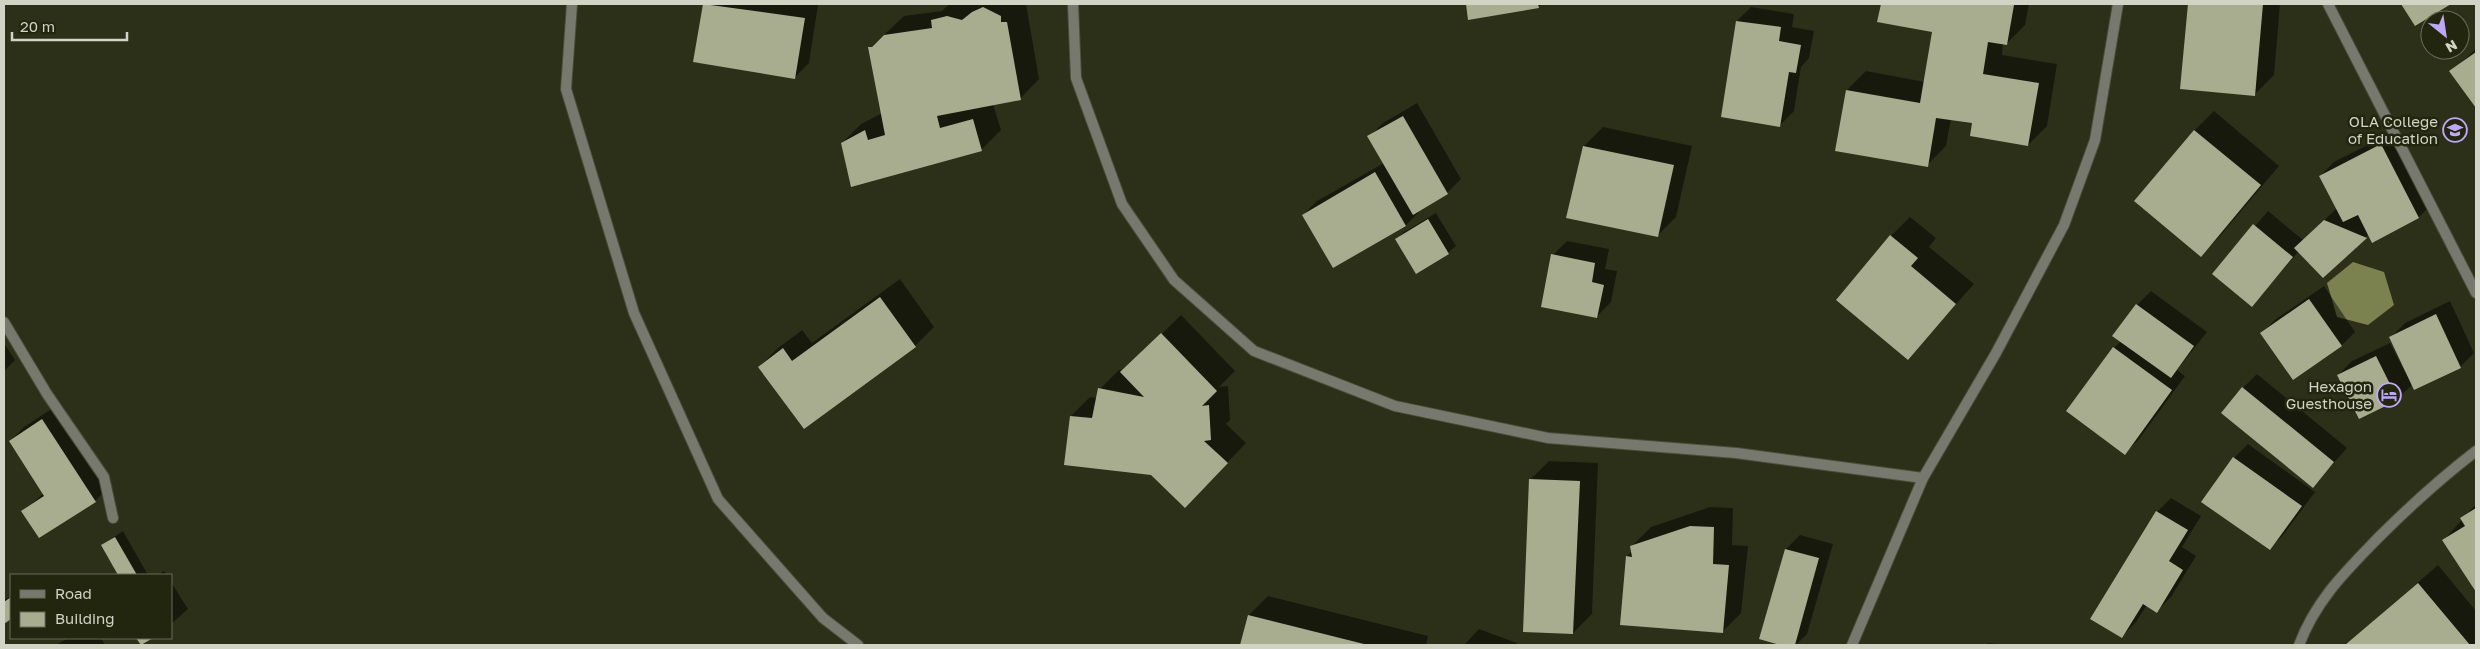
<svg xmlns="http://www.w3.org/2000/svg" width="2480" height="649" font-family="'Golos Text',sans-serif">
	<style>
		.water { fill: #7b824f }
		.shadow { fill: #0007 }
		.building { fill: #a8ad90 }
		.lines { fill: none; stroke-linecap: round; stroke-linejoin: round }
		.street-casing { stroke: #4b4e38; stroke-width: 12 }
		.street { stroke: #77796e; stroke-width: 10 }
		.labels { text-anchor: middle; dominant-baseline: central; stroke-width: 5; stroke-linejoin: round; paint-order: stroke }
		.poi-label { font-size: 15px; fill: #d1d4c5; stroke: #23260f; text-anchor: end }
	</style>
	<rect width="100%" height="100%" fill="#2d3019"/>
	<!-- water -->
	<polygon class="water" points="2353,262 2384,272 2394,305 2368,325 2337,317 2327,283"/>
	<!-- shadow -->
	<g class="shadow">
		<polygon points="704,4 818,5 809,63 795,77 694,61"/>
		<polygon points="949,4 1026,4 1039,79 1020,99 993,104 1001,130 981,150 842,143 861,124 882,113 870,48 904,16 942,11"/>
		<polygon points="1467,4 1542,4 1538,7 1469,18"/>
		<polygon points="1882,4 2029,4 2025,25 2006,44 2003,43 2002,55 2057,64 2047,126 2028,145 1974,122 1951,118 1946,146 1927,165 1847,90 1866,71 1925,82 1933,31 1879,21"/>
		<polygon points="2189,4 2280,4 2274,75 2255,94 2181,88"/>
		<polygon points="1751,7 1794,14 1792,27 1814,31 1809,58 1801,67 1794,111 1780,125 1737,21"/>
		<polygon points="2476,49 2476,106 2451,72"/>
		<polygon points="1417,103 1461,179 1447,193 1420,211 1406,225 1333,267 1303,215 1317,201 1384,163 1369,137 1383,123"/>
		<polygon points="2214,111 2279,166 2220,236 2201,255 2136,201 2195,130"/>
		<polygon points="1603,127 1692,146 1676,217 1657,236 1584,146"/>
		<polygon points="2395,131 2433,203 2419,217 2373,241 2369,234 2323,276 2299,251 2252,305 2214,274 2268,211 2303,240 2337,208 2320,176 2334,162"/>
		<polygon points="1436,213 1456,246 1448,253 1416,273 1397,239 1404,232"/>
		<polygon points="1910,217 1936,238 1929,247 1974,284 1908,358 1891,236"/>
		<polygon points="1567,241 1609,249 1605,269 1617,271 1611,302 1597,316 1553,255"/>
		<polygon points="900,279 934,327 915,346 804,427 759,367 778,348 802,330 812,343"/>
		<polygon points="2324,286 2355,332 2341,346 2262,333 2276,319"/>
		<polygon points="2151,291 2207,332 2177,370 2185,376 2139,439 2125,453 2114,348 2121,341 2114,336 2137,305"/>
		<polygon points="2450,301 2474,353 2460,367 2413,384 2397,399 2338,375 2352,361 2390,343 2405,372 2407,371 2391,337 2405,323"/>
		<polygon points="1181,315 1235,371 1219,387 1228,386 1230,420 1226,424 1246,443 1204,487 1151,473 1071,416 1090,397 1098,398 1100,389 1119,370 1124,371"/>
		<polygon points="4,343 15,360 4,371"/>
		<polygon points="2257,374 2347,448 2313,486 2243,388"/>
		<polygon points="56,406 109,487 95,501 23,511 44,493 10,441 24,427"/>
		<polygon points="2248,444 2315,492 2283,535 2269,549 2234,458"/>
		<polygon points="1549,461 1598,463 1592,614 1573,633 1530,480"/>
		<polygon points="2171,498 2201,516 2182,547 2196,556 2171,597 2157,611 2147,605 2136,622 2122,636 2157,512"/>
		<polygon points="2476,504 2476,589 2444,540"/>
		<polygon points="1710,507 1733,508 1732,545 1748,546 1741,613 1722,632 1627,556 1632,551 1632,546 1651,527"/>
		<polygon points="123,531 148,575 119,575 102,545"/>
		<polygon points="1800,535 1833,544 1807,634 1796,645 1785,645 1760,638 1786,549"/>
		<polygon points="2438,565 2476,611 2476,645 2346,645"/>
		<polygon points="164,571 167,575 158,575"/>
		<polygon points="171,582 188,609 171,624"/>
		<polygon points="11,596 11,617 4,622 4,600"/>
		<polygon points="1268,596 1428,636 1426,645 1241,645 1249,615"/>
		<polygon points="1479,629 1517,643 1516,645 1464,645"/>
		<polygon points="68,638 101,638 105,645 56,645"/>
		<polygon points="1988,643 2005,645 1986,645"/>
	</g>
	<!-- building -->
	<g class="building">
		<polygon points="703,4 805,18 795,79 693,62"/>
		<polygon points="1466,4 1538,4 1539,8 1468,20"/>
		<polygon points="1881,4 2014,5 2007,45 1988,42 1983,74 2039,83 2028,146 1970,136 1972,123 1936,118 1928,167 1835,151 1846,90 1920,103 1932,32 1877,22"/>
		<polygon points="2188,4 2263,4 2255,96 2180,89"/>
		<polygon points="2401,4 2451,4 2415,26"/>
		<polygon points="983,7 1001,16 1001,22 1007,22 1021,100 937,116 940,128 973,119 982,151 851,187 841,143 865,130 868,140 885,135 868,47 872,47 884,35 932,28 931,20 947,16 962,20 972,12"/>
		<polygon points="1736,21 1781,27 1779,41 1801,45 1796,73 1789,72 1780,127 1721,117"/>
		<polygon points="2476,52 2476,108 2449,71"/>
		<polygon points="1403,116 1448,194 1413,215 1367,136"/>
		<polygon points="2194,130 2261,185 2201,257 2134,201"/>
		<polygon points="2381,144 2419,218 2372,243 2358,215 2343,222 2319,176"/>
		<polygon points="1583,146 1674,165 1658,237 1566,218"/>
		<polygon points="1375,172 1406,226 1333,268 1302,215"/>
		<polygon points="1428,219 1449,254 1416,274 1395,239"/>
		<polygon points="2324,220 2367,238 2323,278 2294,248"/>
		<polygon points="2253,224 2293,257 2252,307 2212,274"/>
		<polygon points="1890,235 1918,258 1911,266 1956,304 1908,360 1836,300"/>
		<polygon points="1551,254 1595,263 1592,282 1604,285 1597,318 1541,307"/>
		<polygon points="880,297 916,347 804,429 758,367 783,348 792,361"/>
		<polygon points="2309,299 2342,346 2293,380 2260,333"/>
		<polygon points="2136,304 2194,346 2171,378 2112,336"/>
		<polygon points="2436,314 2461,368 2414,390 2389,337"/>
		<polygon points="1161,333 1217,391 1202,406 1209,405 1211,440 1204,441 1228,463 1185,508 1151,475 1064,465 1070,416 1092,418 1098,388 1144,397 1120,372"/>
		<polygon points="2113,347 2172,390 2125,455 2066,411"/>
		<polygon points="2376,356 2398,400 2359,419 2337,375"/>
		<polygon points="2242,387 2334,462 2313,488 2221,413"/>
		<polygon points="42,419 96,502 39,538 21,511 44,496 9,441"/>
		<polygon points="2233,457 2302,506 2270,550 2201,502"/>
		<polygon points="1529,479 1580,481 1573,634 1523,632"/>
		<polygon points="2476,508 2476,592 2442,540 2465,526 2460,518"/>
		<polygon points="2156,511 2188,530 2169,561 2183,570 2157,613 2143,604 2122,638 2090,619"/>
		<polygon points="1690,526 1714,527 1713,564 1729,565 1723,633 1620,625 1626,556 1632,557 1630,546"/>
		<polygon points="115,537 137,575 118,575 101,545"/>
		<polygon points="1785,549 1819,558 1795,645 1780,645 1759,639"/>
		<polygon points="2418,583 2470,645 2345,645"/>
		<polygon points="11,597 11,619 4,624 4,602"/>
		<polygon points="1248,615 1368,645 1240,645"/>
		<polygon points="136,638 153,638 141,645"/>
	</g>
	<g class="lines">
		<!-- street casing -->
		<g class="street-casing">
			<g id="street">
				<polyline points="572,4 566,89 634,313 718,499 823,618 858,645"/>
				<polyline points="1073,4 1076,78 1122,204 1174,280 1254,351 1395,406 1548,438 1736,453 1923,478"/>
				<polyline points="2328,4 2476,293"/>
				<polyline points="4,322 47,394 104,477 113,518"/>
				<polyline points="1852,645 1923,478 1996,353 2064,225 2095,140 2118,4"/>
				<path d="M 2299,645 C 2316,600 2345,572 2378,538 C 2409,507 2441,478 2476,451"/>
			</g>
		</g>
		<!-- street -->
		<use href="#street" class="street"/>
	</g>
	<!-- icons -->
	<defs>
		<g id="university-ring" transform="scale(1.25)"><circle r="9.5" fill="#23260f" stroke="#bca9f5" stroke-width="1.5"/><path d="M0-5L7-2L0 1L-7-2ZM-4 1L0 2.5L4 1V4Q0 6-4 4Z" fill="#bca9f5"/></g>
		<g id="hotel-ring" transform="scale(1.25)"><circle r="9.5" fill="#23260f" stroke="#bca9f5" stroke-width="1.5"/><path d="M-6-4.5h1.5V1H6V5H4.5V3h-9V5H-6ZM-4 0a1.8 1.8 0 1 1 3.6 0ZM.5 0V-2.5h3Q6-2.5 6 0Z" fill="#bca9f5"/></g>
	</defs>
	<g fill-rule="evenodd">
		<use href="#university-ring" x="2455" y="130"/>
		<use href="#hotel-ring" x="2389" y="395"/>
	</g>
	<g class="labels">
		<!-- poi labels -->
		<g class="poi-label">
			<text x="2438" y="121">OLA College<tspan x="2438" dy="17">of Education</tspan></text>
			<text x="2372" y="386">Hexagon<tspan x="2372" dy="17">Guesthouse</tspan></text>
		</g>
	</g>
	<!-- border -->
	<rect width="2480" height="649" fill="none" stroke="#d1d4c5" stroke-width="10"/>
	<!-- legend -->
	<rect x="10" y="574" width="162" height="65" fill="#23260f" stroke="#696c58"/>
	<rect x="20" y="590" width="25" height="8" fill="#77796e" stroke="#696c58"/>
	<text x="55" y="599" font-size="15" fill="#d1d4c5">Road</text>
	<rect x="20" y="612" width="25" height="15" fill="#a8ad90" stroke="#696c58"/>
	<text x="55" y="624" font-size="15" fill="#d1d4c5">Building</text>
	<!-- north arrow -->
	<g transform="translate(2445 35) rotate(150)"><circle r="24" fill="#23260f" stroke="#696c58"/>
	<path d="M0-4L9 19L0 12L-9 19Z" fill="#bca9f5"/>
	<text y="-8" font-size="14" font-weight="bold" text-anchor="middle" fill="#d1d4c5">N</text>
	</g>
	<!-- scale -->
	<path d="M12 32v8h115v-8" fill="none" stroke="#d1d4c5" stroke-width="2.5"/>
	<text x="20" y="32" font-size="15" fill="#d1d4c5" stroke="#23260f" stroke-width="4" paint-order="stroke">20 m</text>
</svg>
